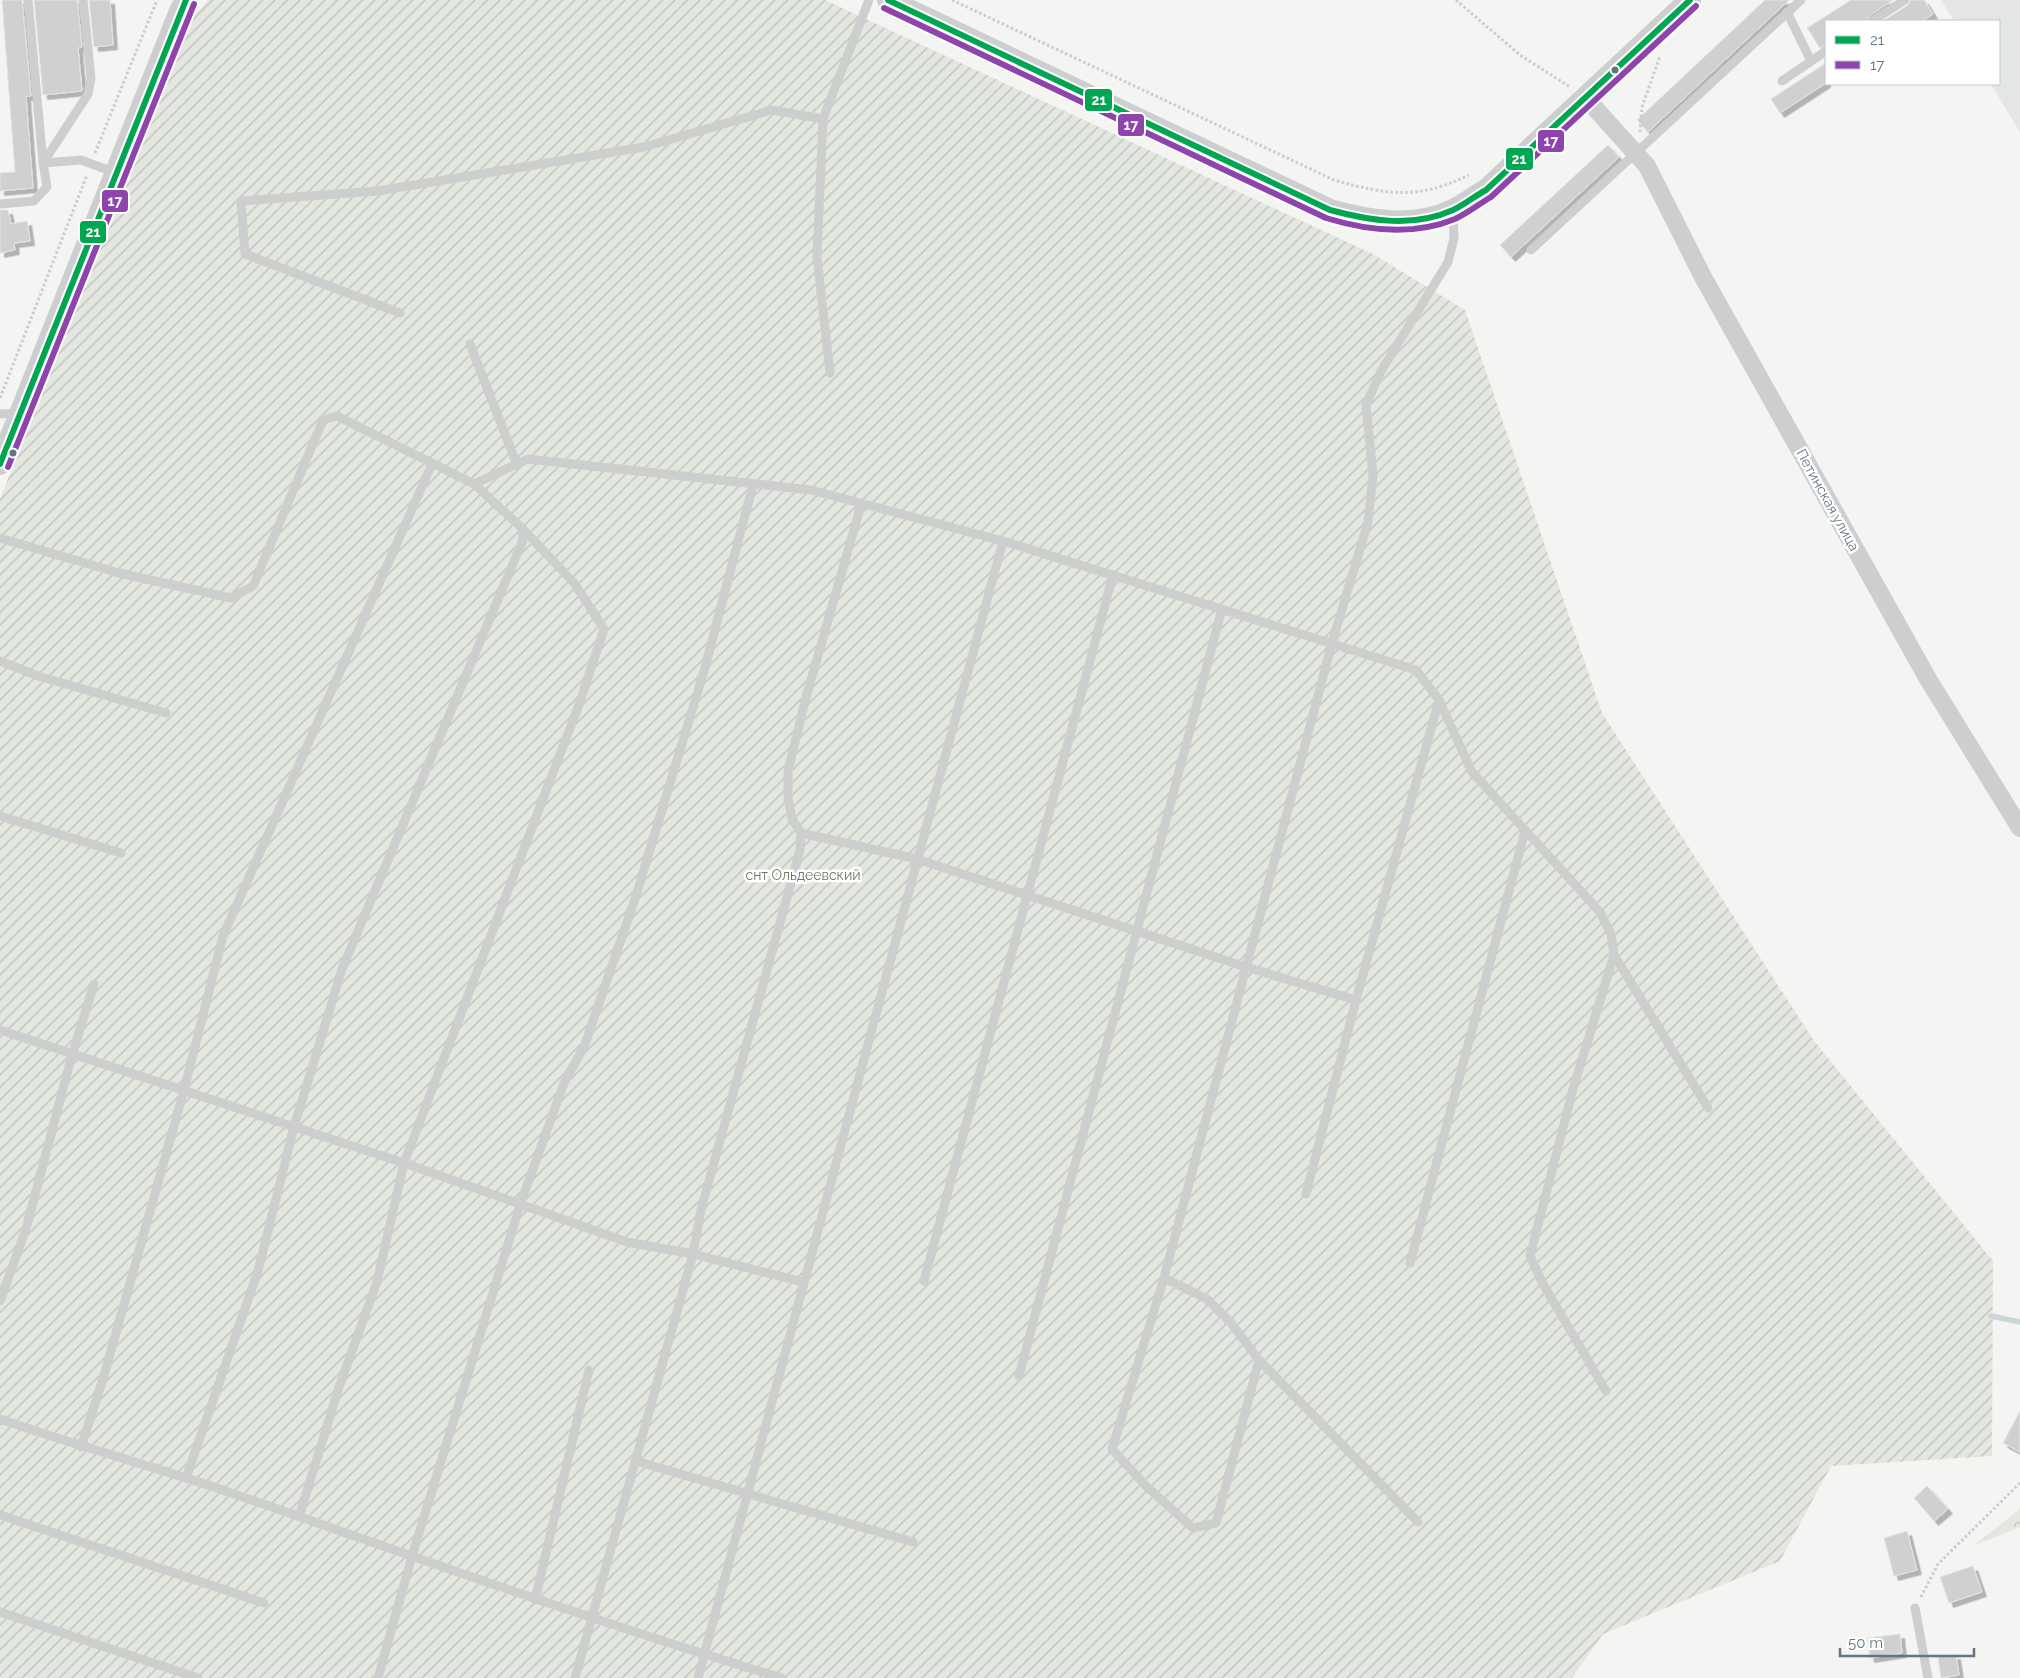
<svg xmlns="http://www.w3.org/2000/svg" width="2020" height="1678" font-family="Raleway,sans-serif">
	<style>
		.built { fill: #e4e6e5 }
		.forest { fill: url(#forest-crowns) }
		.garden { fill: url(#garden-furrows) }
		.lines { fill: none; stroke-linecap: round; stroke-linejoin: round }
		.stream { stroke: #ccd5d7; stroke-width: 5.5 }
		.building { fill: #cfd0d0; stroke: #e4e4e2; filter: url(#shadow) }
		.path { stroke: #cbcccc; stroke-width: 3; stroke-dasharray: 2.5 2.5; stroke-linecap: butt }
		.service { stroke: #cdcfcf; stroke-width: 9 }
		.minor { stroke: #cdcfcf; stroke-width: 18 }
		.tertiary { stroke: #cdcfcf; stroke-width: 22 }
		.bus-1-casing { stroke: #fff; stroke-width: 10 }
		.bus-2-casing { stroke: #fff; stroke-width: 10 }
		.bus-1 { stroke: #00a651; stroke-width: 6 }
		.bus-2 { stroke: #8e44ad; stroke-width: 6 }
		.bus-dot { fill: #627584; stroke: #fff; stroke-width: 2 }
		.labels { text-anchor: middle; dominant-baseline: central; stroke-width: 5; stroke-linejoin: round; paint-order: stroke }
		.street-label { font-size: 14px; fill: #627584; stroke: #fff }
		.park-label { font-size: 14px; fill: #677b62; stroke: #fff }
		.line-badge { stroke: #fff; stroke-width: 2 }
		.badge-label { font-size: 14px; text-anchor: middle; font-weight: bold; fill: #fff }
	</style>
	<defs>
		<pattern id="forest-crowns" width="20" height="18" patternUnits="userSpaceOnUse" patternTransform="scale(1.25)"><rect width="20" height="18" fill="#e4e7e0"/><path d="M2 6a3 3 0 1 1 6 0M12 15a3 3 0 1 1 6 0" fill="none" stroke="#bcc0bb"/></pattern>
		<pattern id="garden-furrows" width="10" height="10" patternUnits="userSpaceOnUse" patternTransform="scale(1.25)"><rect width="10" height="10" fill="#e4e7e0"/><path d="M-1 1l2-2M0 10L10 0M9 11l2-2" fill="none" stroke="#bcc0bb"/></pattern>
		<filter id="shadow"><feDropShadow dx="4.5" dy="4.5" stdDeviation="0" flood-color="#0004"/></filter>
	</defs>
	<rect width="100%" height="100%" fill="#f4f4f2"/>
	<!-- built -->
	<polygon class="built" points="1941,0 2020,0 2020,132 1991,84 1999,84 1999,21 1954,21"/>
	<!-- forest -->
	<polygon class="forest" points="2020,1509 2020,1527 1973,1546"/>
	<!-- garden -->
	<polygon class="garden" points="208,0 825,0 1373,254 1465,310 1602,713 1814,1041 1993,1261 1992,1456 1831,1466 1780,1561 1603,1634 1572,1678 0,1678 0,499 133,159 192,18"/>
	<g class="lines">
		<!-- stream -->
		<polyline class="stream" points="1991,1316 2020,1322"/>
	</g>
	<!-- building -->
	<g class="building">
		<polygon points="2,0 22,0 31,96 26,96 33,188 0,191 0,173 15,172"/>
		<polygon points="34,0 77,0 82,47 78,48 82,91 43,95"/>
		<polygon points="89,0 110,0 113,45 94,47"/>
		<polygon points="1765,0 1789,0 1648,132 1637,120"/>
		<polygon points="1851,0 1893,0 1869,16 1866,21 1826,21 1826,45 1820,48 1807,28"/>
		<polygon points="1911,0 1924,0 1933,14 1922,21 1883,21 1908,5"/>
		<polygon points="1826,63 1826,83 1780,113 1771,99"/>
		<polygon points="1608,145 1619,157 1511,257 1500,245"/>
		<polygon points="0,210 8,210 11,224 27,221 30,241 14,243 15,250 0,253"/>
		<polygon points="2020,1411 2020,1452 2003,1443"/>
		<polygon points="1927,1486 1948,1509 1934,1521 1914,1498"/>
		<polygon points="1907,1531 1917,1570 1894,1576 1884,1538"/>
		<polygon points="1973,1566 1982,1592 1949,1603 1940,1577"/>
		<polygon points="1900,1634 1902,1653 1870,1658 1867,1638"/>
		<polygon points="1956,1655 1959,1675 1941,1678 1938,1657"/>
	</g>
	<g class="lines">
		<!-- path -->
		<g class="path">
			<path d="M 952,0 L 1334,180 C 1388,195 1417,200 1469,175"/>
			<polyline points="1456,0 1520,55 1570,87"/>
			<polyline points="1640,132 1642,107 1660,56"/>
			<polyline points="95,153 157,0"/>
			<polyline points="0,398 87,175"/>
			<polyline points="1921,1597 1938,1564 2020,1483"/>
		</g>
		<!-- service -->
		<g class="service">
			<polyline points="28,0 43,163 81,160 116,173"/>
			<polyline points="1787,12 1811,61"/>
			<polyline points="1872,21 1905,0"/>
			<polyline points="1782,81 1826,51"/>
			<polyline points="0,204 34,201 47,187 43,163 88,94 91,78 83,0"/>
			<polyline points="1531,250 1801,0"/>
			<polyline points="400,313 245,254 241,201 378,191 644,147 772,110 823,119"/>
			<polyline points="470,344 517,465"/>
			<polyline points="830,373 817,257 823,119 869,0"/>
			<polyline points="0,414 20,413"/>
			<polyline points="0,538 119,573 231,598 253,586 323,420 337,416 474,484 528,459 811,490 1003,541 1416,670 1439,700 1472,772 1600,912 1611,934 1614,955 1573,1089 1530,1256 1543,1284 1606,1391"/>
			<polyline points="0,661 38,676 166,713"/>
			<polyline points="0,816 121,853"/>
			<polyline points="801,833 917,859 1246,967 1356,1000"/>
			<polyline points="1614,955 1708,1108"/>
			<polyline points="0,1030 404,1163 627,1242 693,1254 803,1282"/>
			<polyline points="1306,1194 1356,1000 1439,700"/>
			<polyline points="1410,1263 1525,831"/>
			<polyline points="1164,1278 1207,1299 1231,1323 1259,1360 1216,1523 1193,1528 1146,1486 1112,1449 1164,1278 1332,643 1368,522 1373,475 1366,405 1381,371 1448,262 1454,238 1453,211"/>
			<polyline points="924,1281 1113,575"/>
			<polyline points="0,1301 26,1229 72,1055 94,984"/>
			<polyline points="1259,1360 1418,1522"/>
			<polyline points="1019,1376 1222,609"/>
			<path d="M 0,1419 C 72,1444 145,1464 217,1488 C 405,1553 591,1621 782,1678"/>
			<polyline points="81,1447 104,1376 184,1090 223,936 432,464"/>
			<polyline points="636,1461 913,1542"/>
			<polyline points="186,1478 258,1271 294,1127 342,969 523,540 522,528 474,484"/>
			<polyline points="0,1515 264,1603"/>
			<polyline points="299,1517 339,1387 377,1282 404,1163 580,702 604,629 574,583 522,528"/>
			<polyline points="535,1600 589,1370"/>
			<polyline points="1915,1608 1928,1678"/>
			<polyline points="0,1612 198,1678"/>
			<polyline points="378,1678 412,1556 520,1205 564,1083 584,1047 635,899 704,671 753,485"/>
			<polyline points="575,1678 693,1254 701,1210 800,850 801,833 792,819 788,798 788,771 805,701 861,505"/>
			<polyline points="698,1678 1003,541"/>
		</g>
		<!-- minor -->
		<polyline class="minor" points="1585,97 1647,166 1703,277 1928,679 2020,828"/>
		<!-- tertiary -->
		<g class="tertiary">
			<path d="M 888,0 L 1330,210 C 1370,221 1414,229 1453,210 C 1465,204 1475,196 1486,190 L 1690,0"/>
			<polyline points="0,464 180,11 186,0"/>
		</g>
		<!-- bus-1 casing -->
		<g class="bus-1-casing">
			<g id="bus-1">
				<path d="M 888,0 L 1330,210 C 1371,221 1413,228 1453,210 C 1464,205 1475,196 1486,190 L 1690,0"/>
				<polyline points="0,464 186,0"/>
			</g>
		</g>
		<!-- bus-2 casing -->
		<g class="bus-2-casing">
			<g id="bus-2">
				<path d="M 884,8 L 1326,218 C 1368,231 1413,236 1455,219 C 1468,213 1479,204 1491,197 L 1696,6"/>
				<polyline points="8,467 194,4"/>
			</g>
		</g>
		<!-- bus-1 -->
		<use href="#bus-1" class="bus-1"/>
		<!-- bus-2 -->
		<use href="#bus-2" class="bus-2"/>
	</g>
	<!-- markers -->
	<g class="bus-dot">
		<circle cx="1615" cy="70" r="4.5"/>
		<circle cx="13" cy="453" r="4.5"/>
	</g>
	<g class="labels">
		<!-- street labels -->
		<g class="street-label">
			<text transform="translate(1828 500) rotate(61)">Петинская улица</text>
		</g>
		<!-- park labels -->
		<g class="park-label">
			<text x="803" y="875">снт Ольдеевский</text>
		</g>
	</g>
	<g class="line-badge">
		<rect x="1084" y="88" width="29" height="24" rx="5" fill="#00a651"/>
		<rect x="1117" y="113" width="28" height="24" rx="5" fill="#8e44ad"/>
		<rect x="1537" y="129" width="28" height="24" rx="5" fill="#8e44ad"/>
		<rect x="1505" y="147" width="29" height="24" rx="5" fill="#00a651"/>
		<rect x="101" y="189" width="28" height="24" rx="5" fill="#8e44ad"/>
		<rect x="79" y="220" width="28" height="24" rx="5" fill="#00a651"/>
	</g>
	<g class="badge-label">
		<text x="1099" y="105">21</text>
		<text x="1131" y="130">17</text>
		<text x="1551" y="146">17</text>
		<text x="1519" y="164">21</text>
		<text x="115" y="206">17</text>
		<text x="93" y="237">21</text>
	</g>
	<!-- legend -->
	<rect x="1825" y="20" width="175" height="65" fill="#ffffff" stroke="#c0c8ce"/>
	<rect x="1835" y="36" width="25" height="8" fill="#00a651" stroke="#c0c8ce"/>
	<text x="1870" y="45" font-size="15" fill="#627584">21</text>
	<rect x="1835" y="61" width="25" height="8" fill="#8e44ad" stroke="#c0c8ce"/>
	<text x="1870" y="70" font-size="15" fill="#627584">17</text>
	<!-- scale -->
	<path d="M1840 1648v8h134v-8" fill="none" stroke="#627584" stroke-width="2.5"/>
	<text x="1848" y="1648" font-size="15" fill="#627584" stroke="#ffffff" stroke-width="4" paint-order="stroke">50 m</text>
</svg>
